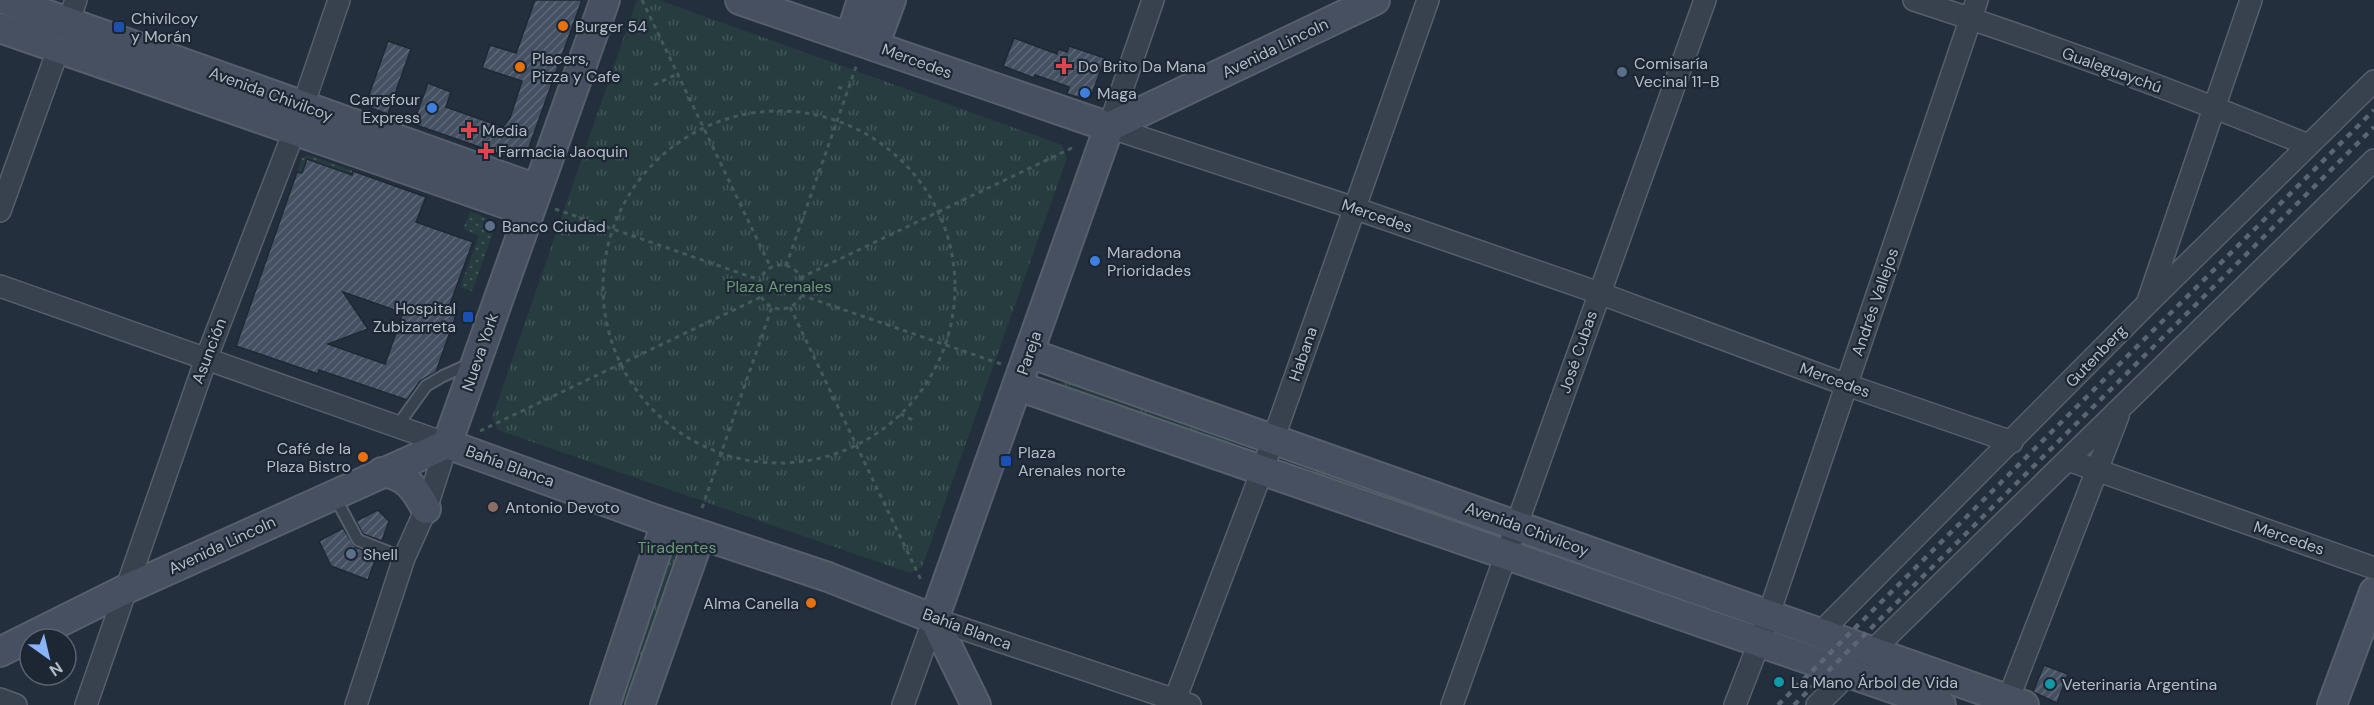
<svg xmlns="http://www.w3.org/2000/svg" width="2374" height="705" font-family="'DM Sans',sans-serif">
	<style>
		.grass { fill: url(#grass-dots) }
		.park { fill: url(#park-tufts) }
		.building { fill: url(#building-hatch); stroke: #1f2835; stroke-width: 1.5; fill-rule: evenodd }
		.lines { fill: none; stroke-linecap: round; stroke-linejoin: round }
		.lane-casing { stroke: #565f6c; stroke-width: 14 }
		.street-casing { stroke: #565f6c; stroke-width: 24 }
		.secondary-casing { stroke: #565f6c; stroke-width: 32 }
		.path { stroke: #44595c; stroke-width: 3; stroke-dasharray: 4.5 4.5; stroke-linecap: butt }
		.lane { stroke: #38414e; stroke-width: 10 }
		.street { stroke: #38414e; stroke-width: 21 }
		.secondary { stroke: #465061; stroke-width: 28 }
		.rail { stroke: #5a6575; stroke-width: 4.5; stroke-dasharray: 6 6; stroke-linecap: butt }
		.food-dot { fill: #e8710a; stroke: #1d2633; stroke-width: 2 }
		.transit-dot { fill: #1a4fb4; stroke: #1d2633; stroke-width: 2 }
		.health-dot { fill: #e0444e; stroke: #1d2633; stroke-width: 2 }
		.service-dot { fill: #5c6f8a; stroke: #1d2633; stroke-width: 2 }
		.shop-dot { fill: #3f7fe0; stroke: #1d2633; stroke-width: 2 }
		.education-dot { fill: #8d6e63; stroke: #1d2633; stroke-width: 2 }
		.culture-dot { fill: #0f9aa8; stroke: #1d2633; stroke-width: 2 }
		.labels { text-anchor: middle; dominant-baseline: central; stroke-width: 4.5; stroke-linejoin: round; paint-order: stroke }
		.poi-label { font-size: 16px; fill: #b4bcc9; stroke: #1d2633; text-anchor: start }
		.street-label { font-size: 16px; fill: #b4bcc9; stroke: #1d2633 }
		.park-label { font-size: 16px; fill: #6b9a76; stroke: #1d2633 }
	</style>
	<defs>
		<pattern id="grass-dots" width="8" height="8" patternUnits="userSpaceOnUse" patternTransform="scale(1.5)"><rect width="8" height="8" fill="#263c3f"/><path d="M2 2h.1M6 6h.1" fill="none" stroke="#435659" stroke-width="1.8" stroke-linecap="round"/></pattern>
		<pattern id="park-tufts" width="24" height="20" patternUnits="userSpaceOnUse" patternTransform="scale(1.5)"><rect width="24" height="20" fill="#263c3f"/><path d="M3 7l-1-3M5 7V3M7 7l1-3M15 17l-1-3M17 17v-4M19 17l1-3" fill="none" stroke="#435659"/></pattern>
		<pattern id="building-hatch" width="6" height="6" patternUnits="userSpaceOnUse" patternTransform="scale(1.5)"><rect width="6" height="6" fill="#455162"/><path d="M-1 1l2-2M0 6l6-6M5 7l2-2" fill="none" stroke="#5d6877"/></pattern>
	</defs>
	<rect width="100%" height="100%" fill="#242f3e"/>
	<!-- grass -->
	<g class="grass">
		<polygon points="308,155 353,171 352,175 308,159 302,173 297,172 302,158"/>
		<polygon points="470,212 487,218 483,229 493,233 472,291 460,287 479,236 463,229"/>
	</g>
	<!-- park -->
	<g class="park">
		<polygon points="639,0 659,0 1062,145 1067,158 922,567 910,573 498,430 492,418 636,2"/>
		<polygon points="1064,380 1229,437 1232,444 1229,446 1061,389 1060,383"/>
		<polygon points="1314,467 1482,527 1480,532 1309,472"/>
		<polygon points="666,523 700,535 640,705 605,705"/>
		<polygon points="1551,551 1730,616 1728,620 1547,554"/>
	</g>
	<!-- building -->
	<g class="building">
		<polygon points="535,0 582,0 528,150 514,159 413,124 428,83 451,92 446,107 503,127 510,118 522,81 482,68 490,45 516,53"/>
		<polygon points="1014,38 1057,54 1058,49 1067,52 1069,46 1105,58 1091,97 1084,99 1067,94 1069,87 1035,75 1034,78 1003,66"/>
		<polygon points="388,41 411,49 388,114 365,106"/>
		<path d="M 307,159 L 352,175 L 353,171 L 426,197 L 416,222 L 473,242 L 449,307 L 458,309 L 436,372 L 420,381 L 407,400 L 319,370 L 318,374 L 236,346 L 297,172 L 302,173 ZM 343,292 L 403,313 L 385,364 L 328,344 L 368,329 Z"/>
		<polygon points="378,510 389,521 382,541 363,534 356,521"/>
		<polygon points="343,528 355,547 377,555 368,580 331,566 319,541"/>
		<polygon points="2044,665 2068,674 2057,703 2033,692"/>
	</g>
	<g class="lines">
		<!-- lane casing -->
		<g class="lane-casing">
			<g id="lane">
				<polyline points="398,425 426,386 443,376 472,363"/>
				<polyline points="335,497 358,540 404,558"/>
			</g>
		</g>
		<!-- street casing -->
		<g class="street-casing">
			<g id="street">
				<polyline points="1153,0 1109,127 1354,208 1599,293 1847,385 2012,442"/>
				<path d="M 1914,0 C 2047,43 2178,92 2308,145"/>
				<polyline points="0,211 76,0"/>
				<polyline points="0,286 447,444 426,509 404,558 356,705"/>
				<polyline points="2148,301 2251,0"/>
				<polyline points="2068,460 2374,568"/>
				<polyline points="1820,633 2147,304 2374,81"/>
				<polyline points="0,699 16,705"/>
				<polyline points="86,705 206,359 295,129 339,0"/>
				<polyline points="903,705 934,619 1190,705"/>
				<polyline points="1173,705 1262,471 1428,0"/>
				<polyline points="1452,705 1705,0"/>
				<polyline points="1735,705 1759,643 1977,0"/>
				<polyline points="1817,705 2374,160"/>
				<polyline points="2006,705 2118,416"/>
			</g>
		</g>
		<!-- secondary casing -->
		<g class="secondary-casing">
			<g id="secondary">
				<polyline points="6,0 537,189"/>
				<polyline points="740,0 1109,127"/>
				<polyline points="0,28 529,212"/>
				<polyline points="850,37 862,0"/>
				<polyline points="874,46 891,0"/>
				<polyline points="1109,127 1375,0"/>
				<path d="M 1029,353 C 1362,468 1692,589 2024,705"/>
				<polyline points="1018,386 1941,705"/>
				<polyline points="447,444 654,519 828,577 934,619"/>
				<polyline points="447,444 605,0"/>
				<path d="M 382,472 C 406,475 415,488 426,509"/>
				<polyline points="934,619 1109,127"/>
				<polyline points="934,619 976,705"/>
				<polyline points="0,652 124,590 447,444"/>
				<polyline points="605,705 666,523"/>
				<polyline points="640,705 700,535"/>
				<polyline points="2332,705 2374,592"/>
			</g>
		</g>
		<!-- path -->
		<g class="path">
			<polyline points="642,0 771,268"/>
			<polyline points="654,85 677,74"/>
			<polyline points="838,87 847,90"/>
			<circle cx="779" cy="287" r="176"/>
			<polyline points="555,209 760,280"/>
			<circle cx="781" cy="287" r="22"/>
			<polyline points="786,266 857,64"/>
			<polyline points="800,278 1076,146"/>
			<polyline points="801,295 1001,364"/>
			<polyline points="790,307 921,580"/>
			<polyline points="900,414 913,420"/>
			<polyline points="480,431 761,297"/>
			<polyline points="702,508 772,307"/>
		</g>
		<!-- lane -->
		<use href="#lane" class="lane"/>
		<!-- street -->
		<use href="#street" class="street"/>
		<!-- secondary -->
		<use href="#secondary" class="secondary"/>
		<!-- rail -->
		<g class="rail">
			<polyline points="1778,705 2374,110"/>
			<polyline points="1794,705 2374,127"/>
		</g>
	</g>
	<!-- markers -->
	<g class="food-dot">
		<circle cx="563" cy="26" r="6"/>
		<circle cx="520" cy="67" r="6"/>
		<circle cx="363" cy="457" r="6"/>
		<circle cx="811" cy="603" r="6"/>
	</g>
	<g class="transit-dot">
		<rect x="113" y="21" width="12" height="12" rx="3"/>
		<rect x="462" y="311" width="12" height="12" rx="3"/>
		<rect x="1000" y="455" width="12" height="12" rx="3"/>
	</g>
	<g class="health-dot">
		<path d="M1061 57h6v6h6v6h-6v6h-6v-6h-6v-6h6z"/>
		<path d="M466 121h6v6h6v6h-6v6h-6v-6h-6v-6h6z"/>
		<path d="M483 142h6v6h6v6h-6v6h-6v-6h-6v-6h6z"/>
	</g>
	<g class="service-dot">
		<circle cx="1622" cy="72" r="6"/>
		<circle cx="490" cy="226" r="6"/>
		<circle cx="351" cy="554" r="6"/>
	</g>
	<g class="shop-dot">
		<circle cx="1085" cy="93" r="6"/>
		<circle cx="432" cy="108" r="6"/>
		<circle cx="1095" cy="261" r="6"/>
	</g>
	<circle class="education-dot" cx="493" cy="507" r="6"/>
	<g class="culture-dot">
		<circle cx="1779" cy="682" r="6"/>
		<circle cx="2050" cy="684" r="6"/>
	</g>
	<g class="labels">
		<!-- poi labels -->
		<g class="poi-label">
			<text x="131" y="18">Chivilcoy<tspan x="131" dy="18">y Morán</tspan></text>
			<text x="575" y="26">Burger 54</text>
			<text x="532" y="58">Placers,<tspan x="532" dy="18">Pizza y Cafe</tspan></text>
			<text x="1634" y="63">Comisaría<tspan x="1634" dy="18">Vecinal 11-B</tspan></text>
			<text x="1078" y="66">Do Brito Da Mana</text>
			<text x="1097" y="93">Maga</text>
			<text x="420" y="99" text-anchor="end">Carrefour<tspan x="420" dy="18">Express</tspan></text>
			<text x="482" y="130">Media</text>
			<text x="498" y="151">Farmacia Jaoquin</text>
			<text x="502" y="226">Banco Ciudad</text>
			<text x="1107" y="252">Maradona<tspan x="1107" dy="18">Prioridades</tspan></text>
			<text x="456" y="308" text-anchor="end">Hospital<tspan x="456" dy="18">Zubizarreta</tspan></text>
			<text x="351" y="448" text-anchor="end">Café de la<tspan x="351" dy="18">Plaza Bistro</tspan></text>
			<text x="1018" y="452">Plaza<tspan x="1018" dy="18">Arenales norte</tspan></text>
			<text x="505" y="507">Antonio Devoto</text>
			<text x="363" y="554">Shell</text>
			<text x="799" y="603" text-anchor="end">Alma Canella</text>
			<text x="1791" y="682">La Mano Árbol de Vida</text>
			<text x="2062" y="684">Veterinaria Argentina</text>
		</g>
		<!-- street labels -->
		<g class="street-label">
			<text transform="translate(1275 48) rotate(-26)">Avenida Lincoln</text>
			<text transform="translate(917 61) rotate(20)">Mercedes</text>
			<text transform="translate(2112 70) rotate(20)">Gualeguaychú</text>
			<text transform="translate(271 94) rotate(20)">Avenida Chivilcoy</text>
			<text transform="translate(1377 216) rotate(19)">Mercedes</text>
			<text transform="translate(1875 302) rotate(-71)">Andrés Vallejos</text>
			<text transform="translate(209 351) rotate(-69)">Asunción</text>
			<text transform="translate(480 352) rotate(-71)">Nueva York</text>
			<text transform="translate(1578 352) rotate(-71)">José Cubas</text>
			<text transform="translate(1029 353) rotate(-71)">Pareja</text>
			<text transform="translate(1303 354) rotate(-71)">Habana</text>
			<text transform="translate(2096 356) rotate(-46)">Gutenberg</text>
			<text transform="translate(1835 380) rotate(20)">Mercedes</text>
			<text transform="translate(510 466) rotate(20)">Bahía Blanca</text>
			<text transform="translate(1527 529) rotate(20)">Avenida Chivilcoy</text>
			<text transform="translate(2289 538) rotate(19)">Mercedes</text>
			<text transform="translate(222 545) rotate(-25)">Avenida Lincoln</text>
			<text transform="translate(967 629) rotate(20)">Bahía Blanca</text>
		</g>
		<!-- park labels -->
		<g class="park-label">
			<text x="779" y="286">Plaza Arenales</text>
			<text x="677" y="547">Tiradentes</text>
		</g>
	</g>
	<!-- north arrow -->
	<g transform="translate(48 657) rotate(146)"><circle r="28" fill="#1d2633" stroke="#59626f" stroke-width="1.5"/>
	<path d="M0-4.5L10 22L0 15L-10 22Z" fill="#8ab4f8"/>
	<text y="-9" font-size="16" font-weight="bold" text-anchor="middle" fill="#b4bcc9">N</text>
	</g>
</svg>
